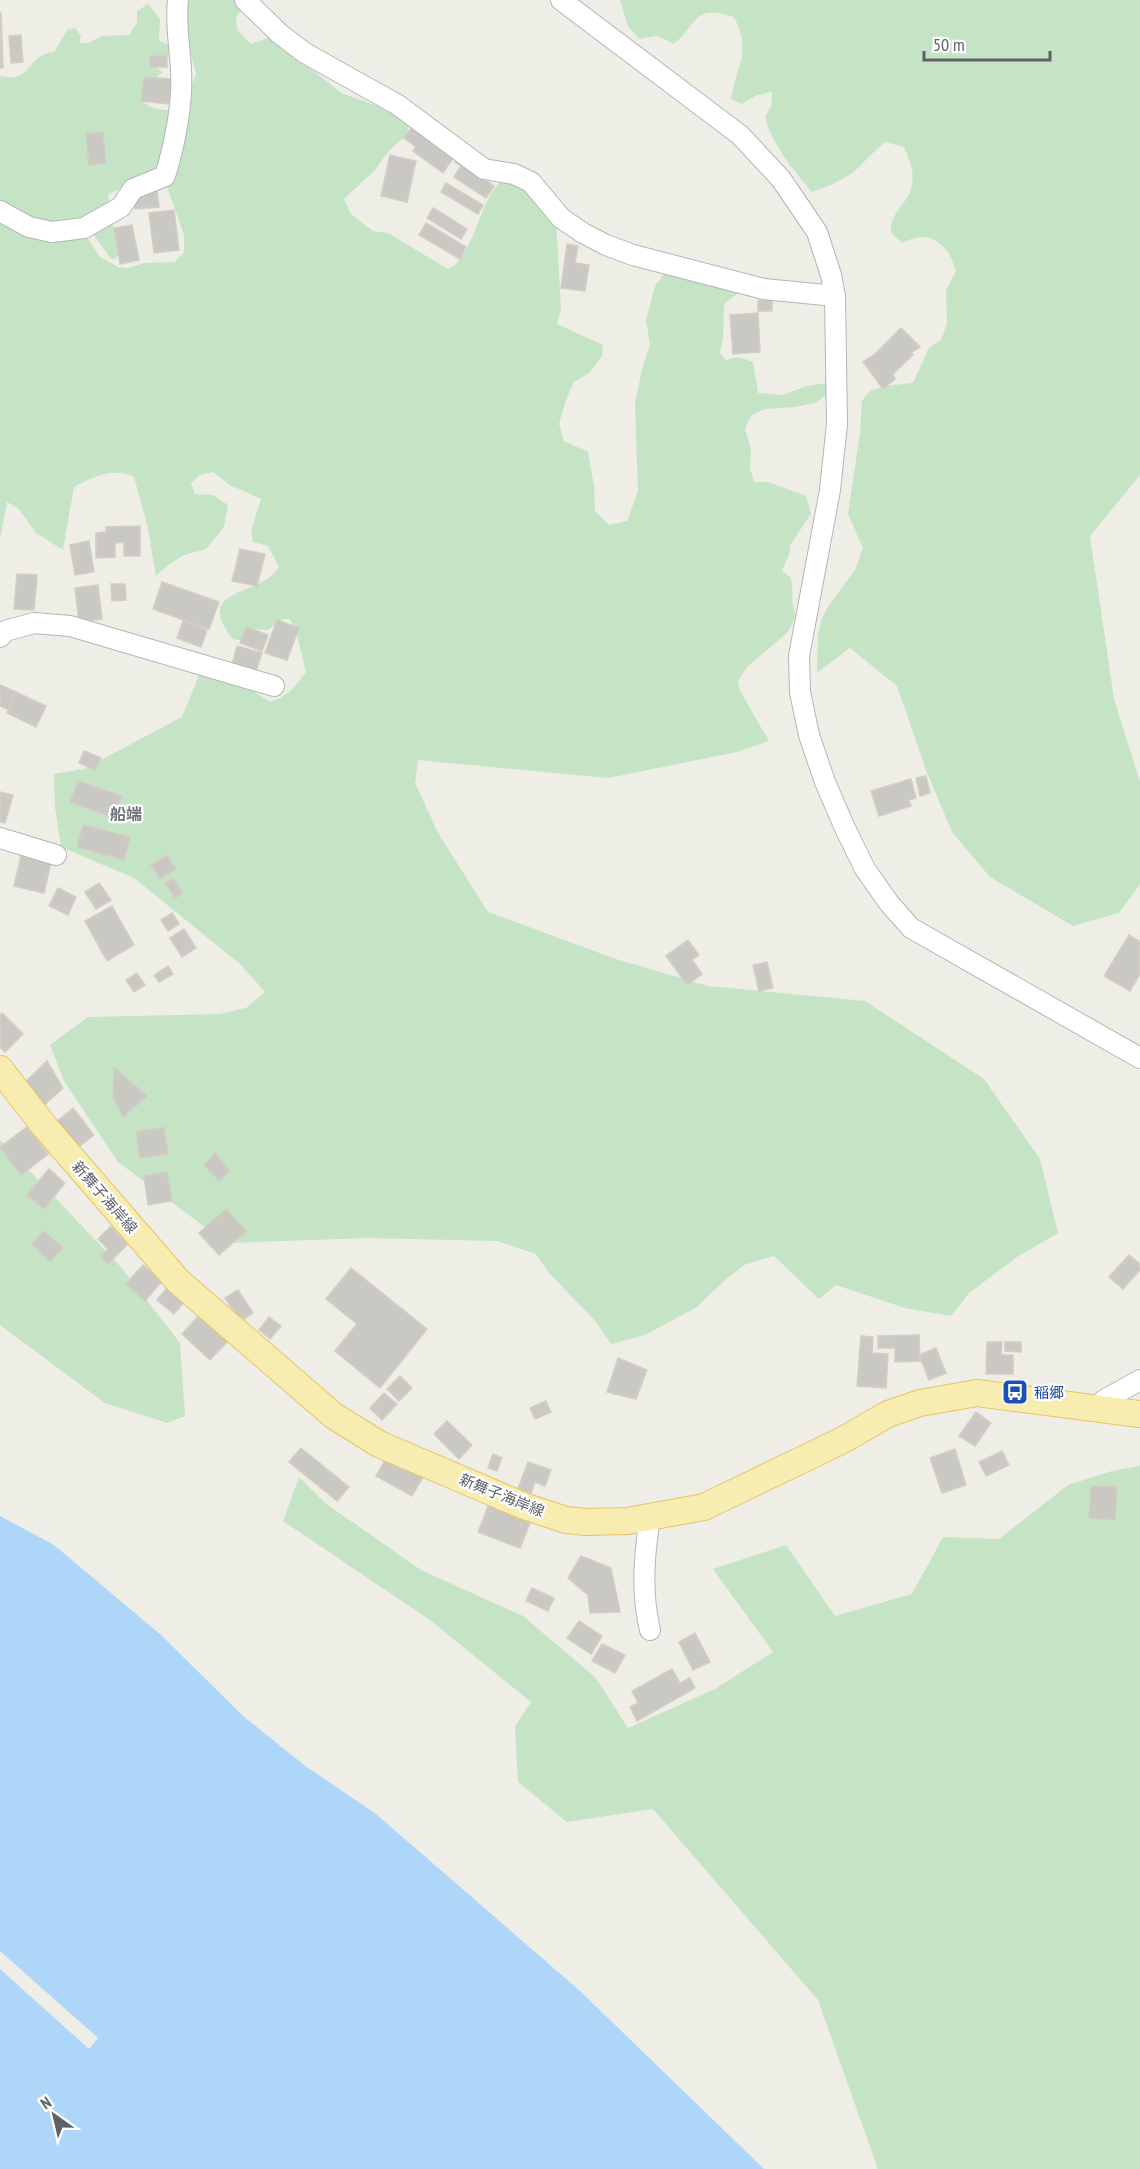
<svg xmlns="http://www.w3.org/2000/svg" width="1140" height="2169" font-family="'PT Sans Narrow','Noto Sans JP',sans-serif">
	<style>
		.green { fill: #c5e4c5; fill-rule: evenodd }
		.water { fill: #add6f8 }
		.pier { fill: #eeede6 }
		.building { fill: #cac8c2; stroke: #d3cec5; stroke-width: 1.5 }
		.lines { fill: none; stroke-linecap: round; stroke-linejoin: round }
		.minor-casing { stroke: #b3b6b9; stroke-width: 22 }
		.major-casing { stroke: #e6c368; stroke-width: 28 }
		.minor { stroke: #fff; stroke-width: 20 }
		.major { stroke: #f8edb1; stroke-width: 26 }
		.labels { text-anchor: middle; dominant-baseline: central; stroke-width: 4.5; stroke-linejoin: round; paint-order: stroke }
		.street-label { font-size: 15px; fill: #5e6165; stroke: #fff }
		.transit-label { font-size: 15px; fill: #164399; stroke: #fff; text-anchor: start }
		.neighbourhood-label { font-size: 16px; font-weight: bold; fill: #6f7377; stroke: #fff }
	</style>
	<rect width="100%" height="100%" fill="#eeede6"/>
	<!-- green -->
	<g class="green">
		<path d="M 182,0 L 240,0 L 244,5 L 236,17 L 237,30 L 251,44 L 268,38 L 300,60 L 341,93 L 402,115 L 410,122 L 406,135 L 388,152 L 375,170 L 344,199 L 351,214 L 373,231 L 388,233 L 448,269 C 470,262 480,204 498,184 C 504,178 513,177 520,176 L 556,218 L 561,308 L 557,324 L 603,345 L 602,356 L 589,373 L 574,382 L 566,400 L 559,424 L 564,441 L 588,452 L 594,486 L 595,511 L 609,525 L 627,521 L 638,491 L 635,404 L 642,369 L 650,345 L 646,320 L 655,286 L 667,270 L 742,290 L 724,304 L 723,338 L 720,353 L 726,360 L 738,357 L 753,362 L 758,393 L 782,395 L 807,386 L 828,383 L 827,395 L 815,403 L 794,407 L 765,409 L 751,415 L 745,429 L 751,449 L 750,468 L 754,482 L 768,482 L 806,496 L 811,514 L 790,545 L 790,552 L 782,571 L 791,578 C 794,592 790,603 796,615 L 788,632 L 747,667 L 738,681 L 740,691 L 769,741 L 737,752 L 608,778 L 418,760 L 415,783 L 438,833 L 488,912 L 616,959 L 708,986 L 865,1001 L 984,1079 L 1040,1159 L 1058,1233 L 1017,1257 L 969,1293 L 951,1316 L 905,1308 L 836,1285 L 819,1299 L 774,1256 L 746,1264 L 725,1280 L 697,1307 L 645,1335 L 611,1344 L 596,1322 L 549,1273 L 536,1254 L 497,1241 L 368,1238 L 226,1243 L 118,1162 L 64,1081 L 50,1045 L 88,1017 L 220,1014 L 246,1008 L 265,992 L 240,964 L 134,878 L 61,847 L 55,807 L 54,774 L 84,769 L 182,717 L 202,668 L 248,688 L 270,702 C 287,697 296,686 306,672 C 301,653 299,636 290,619 L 284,619 L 268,630 L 250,629 L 240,640 L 233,639 C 191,586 261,598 279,567 L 268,546 L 253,542 L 251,531 L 261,499 L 230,485 L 213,472 L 200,475 L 191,483 L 195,494 L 213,495 L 228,505 L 224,527 L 206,549 L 184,555 L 168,565 L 156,576 L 148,528 L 134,477 C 113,467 93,477 74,487 L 63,550 L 36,533 L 19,509 L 7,502 L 0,539 L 0,76 C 4,76 10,78 15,77 C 31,74 31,54 54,52 L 68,29 L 75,28 L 81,36 L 79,43 L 88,43 L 102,36 L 129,35 L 137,23 L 137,11 L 148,4 L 160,19 L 159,41 L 170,45 L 172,52 L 167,56 L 150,56 L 150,67 L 158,68 L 162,73 L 155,78 L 144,77 L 143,102 C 154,112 170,110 183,110 L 196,74 L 186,34 ZM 174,150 L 179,168 L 167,187 L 184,235 L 184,252 L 175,262 L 145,263 L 128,268 L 118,267 L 99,256 L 85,234 L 90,230 L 112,260 L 118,256 L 108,194 L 162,170 Z"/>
		<path d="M 620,0 L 1140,0 L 1140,475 L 1090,536 L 1114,699 L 1140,782 L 1140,884 L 1119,913 L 1073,926 L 990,877 L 952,832 L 926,770 L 897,686 L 850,648 L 817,673 L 818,634 L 822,619 L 827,608 L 855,570 L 863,548 L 848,514 L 860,433 L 862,401 L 870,391 L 885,386 L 913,383 L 929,348 L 941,340 L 947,324 L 946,291 L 956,271 C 949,244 929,228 902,243 L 891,233 C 889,212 909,204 912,185 C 915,172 909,159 904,147 L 885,142 C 875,150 867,159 858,168 C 845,180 828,186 812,192 C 793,169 773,146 765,117 L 771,106 L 772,92 L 757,95 L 742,104 L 731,99 C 737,64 752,53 734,17 C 692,4 700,22 674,44 L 657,36 L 639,39 L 628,26 Z"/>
		<polygon points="0,1140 121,1267 180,1343 185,1416 167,1423 105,1403 0,1325"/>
		<polygon points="1140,1466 1140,2169 878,2169 818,2000 653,1809 567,1822 518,1782 515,1726 531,1702 430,1620 283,1521 299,1477 325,1503 421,1570 523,1616 596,1678 628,1728 715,1689 773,1652 713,1569 786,1545 835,1616 912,1594 943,1537 999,1539 1068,1485 1112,1471"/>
	</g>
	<!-- water -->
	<polygon class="water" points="0,1516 54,1545 161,1635 243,1716 304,1765 376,1814 580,1991 764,2169 0,2169"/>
	<!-- pier -->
	<polygon class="pier" points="0,1951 98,2038 89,2049 0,1969"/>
	<!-- building -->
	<g class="building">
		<polygon points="1,13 3,68 0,68 0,13"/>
		<polygon points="21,35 23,62 11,63 9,36"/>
		<rect x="150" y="56" width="17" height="11"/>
		<polygon points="144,77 171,79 169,104 141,101"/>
		<polygon points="413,125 455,155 443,173 413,151 416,147 404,138"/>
		<polygon points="103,132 106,163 89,165 86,134"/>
		<polygon points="390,155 416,161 407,202 381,196"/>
		<polygon points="460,156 469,170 494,186 486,198 454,177 461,166 455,162"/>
		<polygon points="446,183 483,205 478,214 441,192"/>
		<polygon points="157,190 159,207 135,209 133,192"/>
		<polygon points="433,208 467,229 461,239 427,218"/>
		<polygon points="174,210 179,250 154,253 149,213"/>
		<polygon points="426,223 466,247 460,259 419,235"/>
		<polygon points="132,225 139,260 120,264 114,228"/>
		<polygon points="567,244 578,246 575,263 589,265 585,291 561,288"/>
		<polygon points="772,300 772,311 758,311 758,301"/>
		<polygon points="758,313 760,352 733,354 730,315"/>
		<polygon points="901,328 920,347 911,353 913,355 893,374 895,379 883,389 863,362 875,354"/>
		<polygon points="140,526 140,556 124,556 124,542 115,543 115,557 96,558 96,533 106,532 106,527"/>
		<polygon points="89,541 94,572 75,575 70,545"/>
		<polygon points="240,549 265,554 257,586 232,581"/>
		<polygon points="17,574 37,575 34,610 14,609"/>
		<polygon points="162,582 219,602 209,629 153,609"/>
		<polygon points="111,584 125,584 126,600 112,601"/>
		<polygon points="98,585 102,619 79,622 75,588"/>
		<polygon points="277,620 299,628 287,660 265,653"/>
		<polygon points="183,621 207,630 201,647 177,638"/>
		<polygon points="246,627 268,635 262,651 240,643"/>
		<polygon points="237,646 262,653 255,675 231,668"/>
		<polygon points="0,685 16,692 9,710 0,706"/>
		<polygon points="16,692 46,706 36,727 7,713"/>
		<polygon points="84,751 101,758 96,770 79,763"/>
		<polygon points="926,776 930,793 920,796 916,778"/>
		<polygon points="911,779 916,798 909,800 911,806 879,816 871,791"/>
		<polygon points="78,781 122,796 114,818 70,802"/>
		<polygon points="0,792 13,795 5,823 0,822"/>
		<polygon points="83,825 130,837 124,860 77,847"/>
		<polygon points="167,855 176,869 160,879 151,865"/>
		<polygon points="21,856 51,863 44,893 14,886"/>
		<polygon points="173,878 183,893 175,898 165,883"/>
		<polygon points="99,883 111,900 96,909 85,892"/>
		<polygon points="58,888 76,897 68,915 49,906"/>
		<polygon points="112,906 134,945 107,961 85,921"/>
		<polygon points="172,913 179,924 168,931 161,920"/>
		<polygon points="184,929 196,948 182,957 170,938"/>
		<polygon points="1129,935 1140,942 1140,974 1130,991 1104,976"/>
		<polygon points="688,940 699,955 692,960 702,974 687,985 666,956"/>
		<polygon points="767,962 773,988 759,991 753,965"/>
		<polygon points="168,966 173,974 159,982 154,975"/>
		<polygon points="137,973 145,985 134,992 126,980"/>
		<polygon points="2,1013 23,1034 5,1052 0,1047 0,1015"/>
		<polygon points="47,1061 63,1088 42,1107 22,1085"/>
		<polygon points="114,1067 147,1096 123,1117 113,1096"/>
		<polygon points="73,1108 94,1135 77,1148 56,1122"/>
		<polygon points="27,1127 48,1154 21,1175 0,1147"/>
		<polygon points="164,1127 168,1154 140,1158 136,1132"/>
		<polygon points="215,1153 230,1171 219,1181 204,1165"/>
		<polygon points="49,1169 65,1183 44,1209 27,1195"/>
		<polygon points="167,1172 172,1201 148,1205 144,1176"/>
		<polygon points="226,1209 246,1231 219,1255 199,1233"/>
		<polygon points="111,1226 128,1244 108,1264 100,1256 108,1249 98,1239"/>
		<polygon points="44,1231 63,1248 50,1261 32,1244"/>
		<polygon points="1129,1255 1140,1264 1140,1270 1123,1289 1109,1277"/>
		<polygon points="143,1265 162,1281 145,1301 126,1284"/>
		<polygon points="351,1268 427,1329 380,1388 335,1351 357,1324 326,1299"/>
		<polygon points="168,1287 185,1301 174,1314 157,1300"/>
		<polygon points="238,1290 253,1313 241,1321 225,1298"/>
		<polygon points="201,1313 230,1339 210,1360 182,1334"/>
		<polygon points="269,1317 281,1326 270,1339 259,1330"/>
		<polygon points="919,1335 920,1361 895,1362 895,1348 878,1348 878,1336"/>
		<polygon points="861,1336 873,1337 872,1353 888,1354 886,1388 857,1386"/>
		<polygon points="987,1342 1002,1342 1001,1355 1013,1355 1013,1374 986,1374"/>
		<polygon points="1005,1342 1021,1342 1021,1352 1005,1351"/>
		<polygon points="936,1348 946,1373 929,1380 919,1355"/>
		<polygon points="618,1358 647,1370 636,1399 607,1392"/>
		<polygon points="400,1376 412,1388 399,1401 387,1389"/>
		<polygon points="384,1393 397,1404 382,1420 370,1408"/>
		<polygon points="546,1401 551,1412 535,1419 530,1408"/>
		<polygon points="976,1412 991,1423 975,1446 959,1436"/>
		<polygon points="447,1421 472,1445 459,1459 434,1434"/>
		<polygon points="301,1448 349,1487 337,1501 289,1462"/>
		<polygon points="955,1449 966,1485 942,1493 930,1458"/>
		<polygon points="1002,1451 1009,1465 986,1476 979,1462"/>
		<polygon points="493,1454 502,1458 497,1471 488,1468"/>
		<polygon points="386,1458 423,1477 412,1496 376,1476"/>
		<polygon points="528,1462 551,1470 545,1486 535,1482 531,1493 518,1489"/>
		<polygon points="1091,1486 1117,1487 1115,1520 1089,1518"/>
		<polygon points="489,1504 531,1521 520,1548 478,1532"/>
		<polygon points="581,1556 611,1568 620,1612 590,1613 588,1595 568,1578"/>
		<polygon points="532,1588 554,1598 548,1611 526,1601"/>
		<polygon points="579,1621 602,1636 591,1654 567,1638"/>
		<polygon points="695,1633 710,1662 693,1670 679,1642"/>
		<polygon points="602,1644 625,1655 615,1673 592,1661"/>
		<polygon points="672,1669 680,1683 690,1678 695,1688 637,1721 630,1707 638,1703 632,1691"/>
	</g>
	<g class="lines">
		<!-- minor casing -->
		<g class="minor-casing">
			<g id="minor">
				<polyline points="245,0 280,34 305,53 398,105 484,169 514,174 531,182 561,218 583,233 606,245 633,255 764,289 835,296"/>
				<polyline points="561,0 740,135 781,179 817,232 831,275 835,296 837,424 830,490 799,656 800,692 809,735 825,782 844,826 865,869 889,903 911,928 1140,1058"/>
				<path d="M 0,211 L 29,227 L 52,232 L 84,228 L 121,207 L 133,189 L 165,176 C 175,144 183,103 181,70 C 180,46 175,24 178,0"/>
				<polyline points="0,637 5,631 34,623 70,626 274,686"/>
				<polyline points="0,838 56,855"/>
				<polyline points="1097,1408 1104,1400 1140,1380"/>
				<path d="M 650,1517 C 644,1556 641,1592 650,1630"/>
			</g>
		</g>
		<!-- major casing -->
		<g class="major-casing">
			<polyline id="major" points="0,1069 45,1127 178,1281 334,1416 379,1444 524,1506 566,1520 586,1522 627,1521 704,1507 843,1440 888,1414 920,1403 977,1393 1140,1414"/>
		</g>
		<!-- minor -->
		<use href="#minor" class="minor"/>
		<!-- major -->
		<use href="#major" class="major"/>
	</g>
	<!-- icons -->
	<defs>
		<g id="bus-square" transform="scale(1.35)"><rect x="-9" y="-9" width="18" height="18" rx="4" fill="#1a4fb4" stroke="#fff"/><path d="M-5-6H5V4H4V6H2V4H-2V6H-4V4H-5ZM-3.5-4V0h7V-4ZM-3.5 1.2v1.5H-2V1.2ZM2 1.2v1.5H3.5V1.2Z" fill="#fff"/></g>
	</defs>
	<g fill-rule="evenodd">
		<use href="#bus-square" x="1015" y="1392"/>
	</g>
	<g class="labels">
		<!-- street labels -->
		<g class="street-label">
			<text transform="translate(105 1197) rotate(49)">新舞子海岸線</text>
			<text transform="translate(502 1495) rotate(22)">新舞子海岸線</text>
		</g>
		<!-- transit labels -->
		<g class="transit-label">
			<text x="1034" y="1392">稲郷</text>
		</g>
		<!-- neighbourhood labels -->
		<g class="neighbourhood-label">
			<text x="126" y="814">船端</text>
		</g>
	</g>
	<!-- north arrow -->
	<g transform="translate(54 2115) rotate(326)" stroke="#ffffff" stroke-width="4.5" paint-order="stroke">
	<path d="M0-4.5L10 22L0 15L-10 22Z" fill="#5e6165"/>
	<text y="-9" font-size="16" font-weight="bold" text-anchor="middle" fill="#5e6165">N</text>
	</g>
	<!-- scale -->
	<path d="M924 51v9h126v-9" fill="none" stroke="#5e6165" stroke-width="3"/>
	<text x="933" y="51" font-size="18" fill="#5e6165" stroke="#ffffff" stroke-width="4.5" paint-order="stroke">50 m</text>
</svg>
